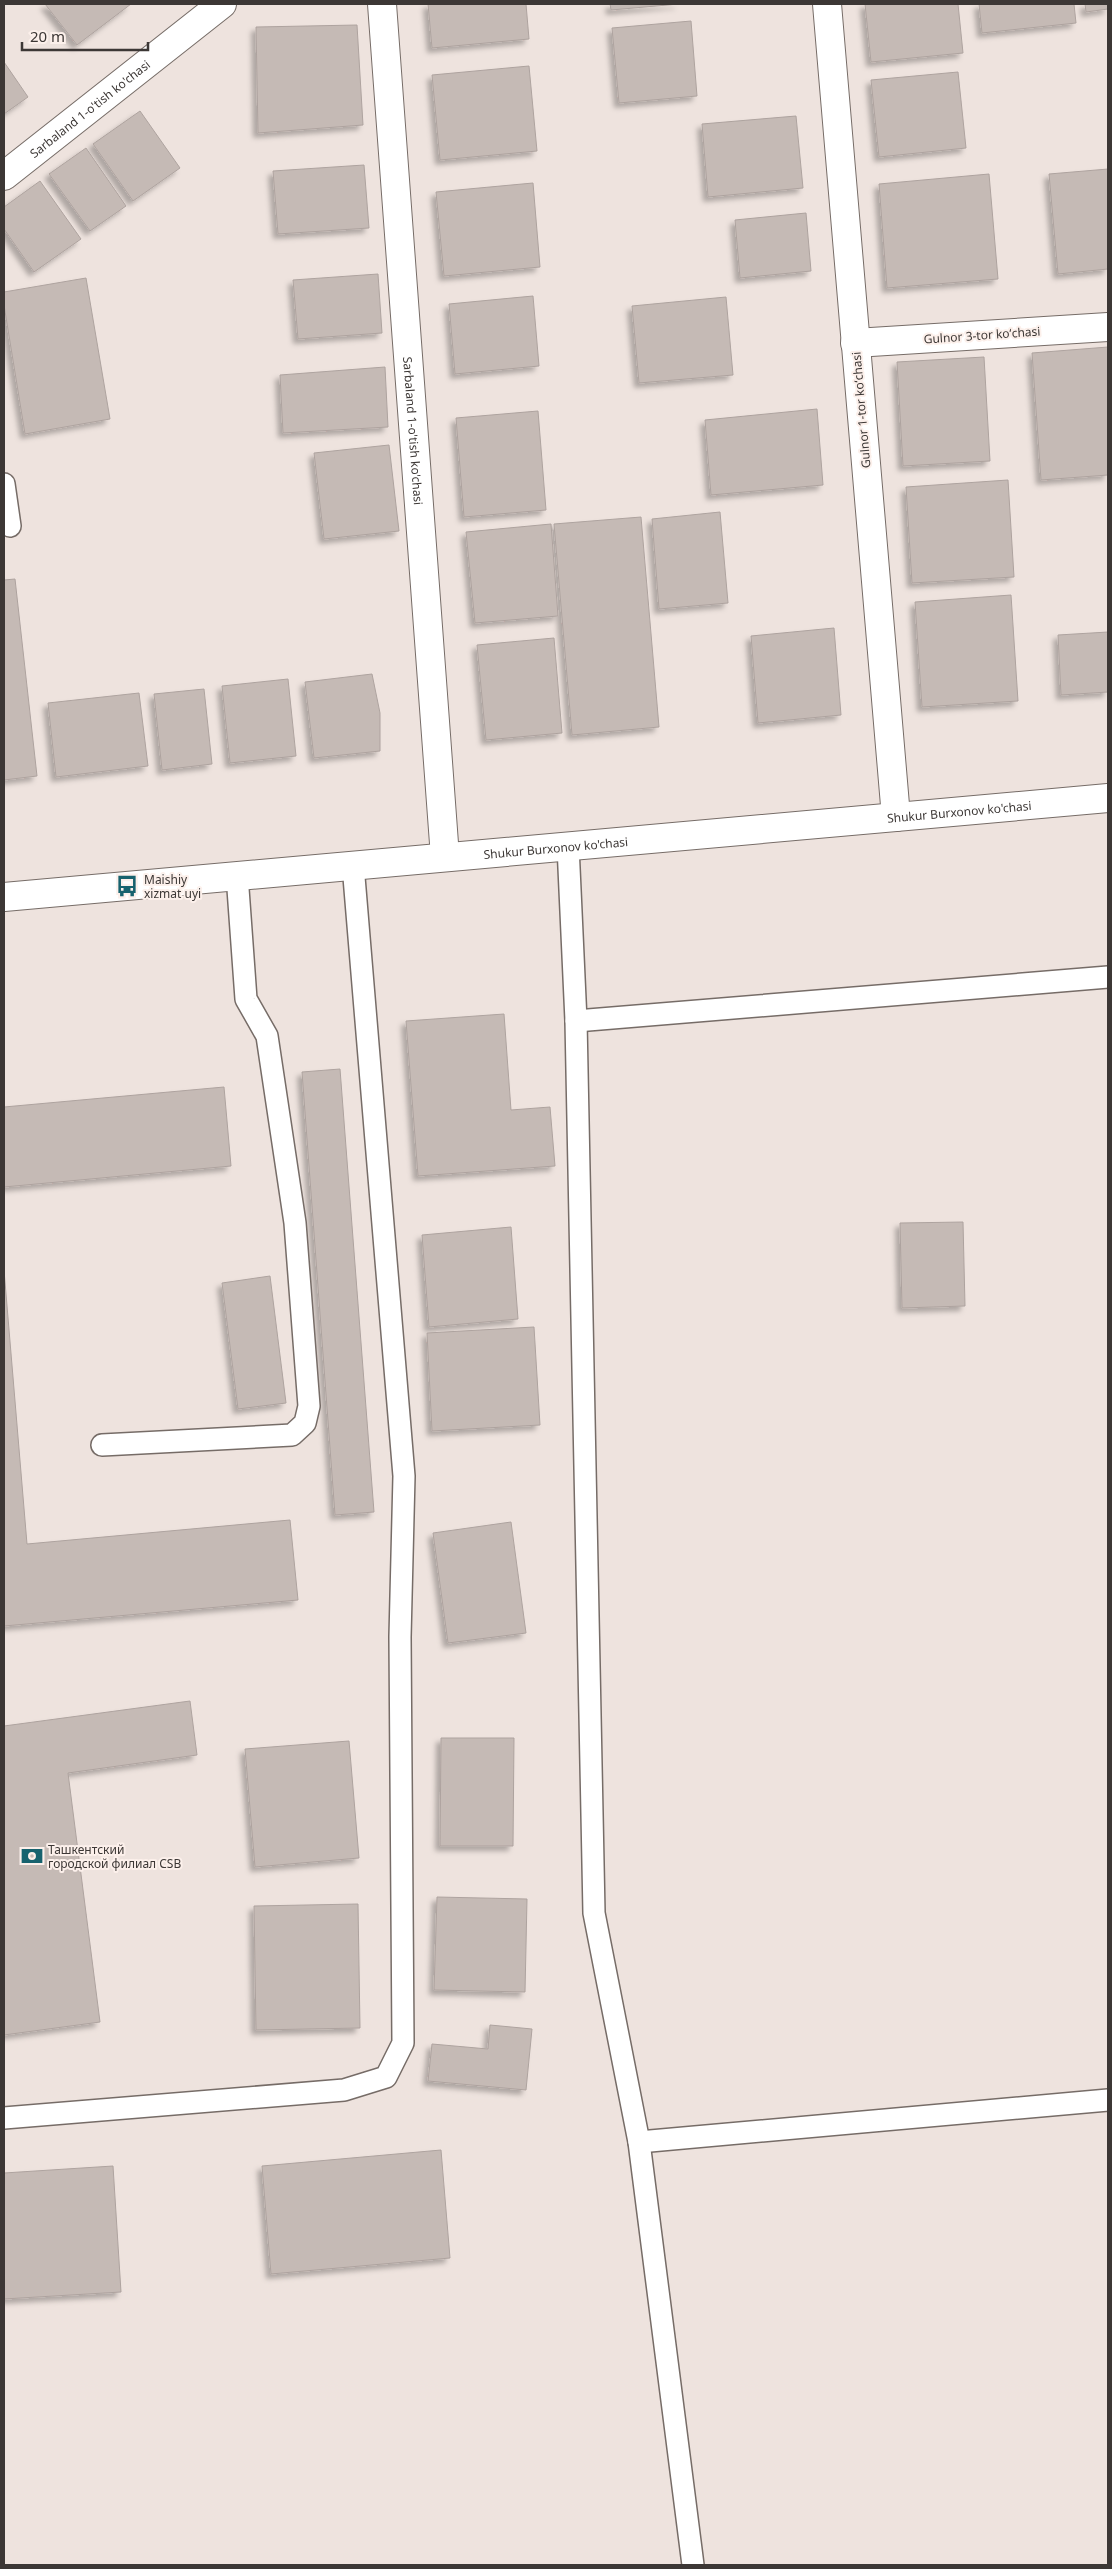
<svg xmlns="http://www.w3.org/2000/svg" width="1112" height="2569" font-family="'Noto Sans',sans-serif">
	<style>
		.building { fill: #c5bab5; stroke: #aea39f; filter: url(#shadow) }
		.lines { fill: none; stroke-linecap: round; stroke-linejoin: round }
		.lane-casing { stroke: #766c67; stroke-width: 24 }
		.street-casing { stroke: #766c67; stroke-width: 30 }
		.secondary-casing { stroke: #766c67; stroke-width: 30 }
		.lane { stroke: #fff; stroke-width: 21 }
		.street { stroke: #fff; stroke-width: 28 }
		.secondary { stroke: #fff; stroke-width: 28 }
		.labels { text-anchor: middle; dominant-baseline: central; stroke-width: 4; stroke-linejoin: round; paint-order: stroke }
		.street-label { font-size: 12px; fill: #3c3735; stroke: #fcf0eb }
		.poi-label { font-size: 12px; fill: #3c3735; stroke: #fcf0eb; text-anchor: start }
	</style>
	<defs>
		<filter id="shadow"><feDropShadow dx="-4.5" dy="4.5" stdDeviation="2.5" flood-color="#0004"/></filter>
	</defs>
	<rect width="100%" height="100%" fill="#eee3de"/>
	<!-- building -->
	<g class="building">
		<polygon points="45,4 131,4 77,45"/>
		<polygon points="428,4 526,4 529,39 432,48"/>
		<polygon points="610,4 679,4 611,10"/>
		<polygon points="865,4 958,4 963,53 871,62"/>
		<polygon points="979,4 1074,4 1076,23 982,33"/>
		<polygon points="1085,4 1108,4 1108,9 1086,12"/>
		<polygon points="691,21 697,96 619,103 612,28"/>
		<polygon points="357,25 363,125 258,133 256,27"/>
		<polygon points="4,62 28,97 4,114"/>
		<polygon points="529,66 537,151 440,160 432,75"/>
		<polygon points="958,72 966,148 879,157 871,80"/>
		<polygon points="140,111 180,168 133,201 93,144"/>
		<polygon points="796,116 803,188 708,197 702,124"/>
		<polygon points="86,148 126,206 90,231 49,174"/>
		<polygon points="364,165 369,228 278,234 273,171"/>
		<polygon points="1108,169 1108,269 1058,274 1049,174"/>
		<polygon points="989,174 998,279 887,288 879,184"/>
		<polygon points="40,181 81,239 34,272 4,229 4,207"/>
		<polygon points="533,183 540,267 444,276 436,192"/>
		<polygon points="806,213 811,271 740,278 735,220"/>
		<polygon points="378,274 382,333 298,339 293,280"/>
		<polygon points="86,278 110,419 25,434 4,305 4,292"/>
		<polygon points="533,296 539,366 455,374 449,304"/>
		<polygon points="726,297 733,375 639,383 632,306"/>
		<polygon points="1108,347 1108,475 1041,480 1032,353"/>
		<polygon points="984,357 990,461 903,466 897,362"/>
		<polygon points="385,367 388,427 283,433 280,375"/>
		<polygon points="817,409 823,485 711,495 705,420"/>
		<polygon points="538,411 546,510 464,517 456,418"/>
		<polygon points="389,445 399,531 324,539 314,453"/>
		<polygon points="1008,480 1014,577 912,583 906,487"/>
		<polygon points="720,512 728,603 659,609 652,519"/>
		<polygon points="641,517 659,727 572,735 554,524"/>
		<polygon points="551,524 558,616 475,623 466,532"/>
		<polygon points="15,579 37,776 4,780 4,580"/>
		<polygon points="1011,595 1018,701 922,707 915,602"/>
		<polygon points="834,628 841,715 758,723 751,636"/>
		<polygon points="1108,632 1108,692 1061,695 1058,635"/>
		<polygon points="554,638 562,733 486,740 477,645"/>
		<polygon points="372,674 380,713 380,751 314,758 305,682"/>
		<polygon points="288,679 296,756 230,763 222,686"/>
		<polygon points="204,689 212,764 162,770 154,694"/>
		<polygon points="139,693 148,766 56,777 48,703"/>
		<polygon points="504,1014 511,1110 550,1107 555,1166 418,1176 406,1021"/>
		<polygon points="340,1069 374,1512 335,1515 302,1072"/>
		<polygon points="224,1087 231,1166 4,1187 4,1107"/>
		<polygon points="963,1222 965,1306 902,1308 900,1223"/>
		<polygon points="511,1227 518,1319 429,1327 422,1235"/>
		<polygon points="4,1270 27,1544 290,1520 298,1600 4,1626"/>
		<polygon points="270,1276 286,1403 238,1409 222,1283"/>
		<polygon points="534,1327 540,1425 432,1431 427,1333"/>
		<polygon points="511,1522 526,1633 448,1643 433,1533"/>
		<polygon points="190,1701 197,1755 68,1773 100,2022 4,2035 4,1726"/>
		<polygon points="441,1738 514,1738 513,1846 440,1846"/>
		<polygon points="349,1741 359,1858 255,1867 245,1749"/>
		<polygon points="437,1897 527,1899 525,1992 434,1990"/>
		<polygon points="358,1904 360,2028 256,2030 254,1906"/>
		<polygon points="490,2025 532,2029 526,2090 428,2081 432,2044 488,2049"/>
		<polygon points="441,2150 450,2258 271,2274 262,2166"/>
		<polygon points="113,2166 121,2292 4,2299 4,2173"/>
	</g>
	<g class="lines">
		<!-- lane casing -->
		<g class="lane-casing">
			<g id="lane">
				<polyline points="4,484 10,526"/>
				<polyline points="568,846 576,1021 594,1913 639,2142 693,2565"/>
				<polyline points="576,1021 1108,977"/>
				<polyline points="102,1445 292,1435 305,1423 309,1406 295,1223 267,1036 246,999 237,875"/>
				<polyline points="4,2118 344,2090 386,2077 403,2043 400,1637 404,1476 353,865"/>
				<polyline points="639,2142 1108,2100"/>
			</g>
		</g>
		<!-- street casing -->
		<g class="street-casing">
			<g id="street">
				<path id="s1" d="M 382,4 L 445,857"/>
				<polyline points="827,4 896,817"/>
				<path id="s2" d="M 4,176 L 222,4"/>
				<polyline points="855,343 1108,327"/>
			</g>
		</g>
		<!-- secondary casing -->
		<g class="secondary-casing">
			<g id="secondary">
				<path id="s3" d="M 4,897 L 1108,798"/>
			</g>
		</g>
		<!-- lane -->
		<use href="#lane" class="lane"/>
		<!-- street -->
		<use href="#street" class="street"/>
		<!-- secondary -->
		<use href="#secondary" class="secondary"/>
	</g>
	<!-- icons -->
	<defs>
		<g id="bus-bare" transform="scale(1.725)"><path d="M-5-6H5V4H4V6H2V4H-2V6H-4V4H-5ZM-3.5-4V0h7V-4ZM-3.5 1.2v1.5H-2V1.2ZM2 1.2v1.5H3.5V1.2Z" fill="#17626e" stroke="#fcf0eb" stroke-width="2.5" paint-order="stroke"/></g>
		<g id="bank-bare" transform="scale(1.725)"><path d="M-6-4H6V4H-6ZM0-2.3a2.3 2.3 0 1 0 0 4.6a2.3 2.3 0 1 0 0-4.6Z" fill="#17626e" stroke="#fcf0eb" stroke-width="2.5" paint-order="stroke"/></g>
	</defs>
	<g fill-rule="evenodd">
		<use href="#bus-bare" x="127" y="886"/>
		<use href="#bank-bare" x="32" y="1856"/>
	</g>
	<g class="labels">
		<!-- street labels -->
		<g class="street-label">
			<text stroke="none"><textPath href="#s2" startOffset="109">Sarbaland 1-o'tish ko'chasi</textPath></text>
			<text transform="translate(982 335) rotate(-4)">Gulnor 3-tor koʻchasi</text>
			<text transform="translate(861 410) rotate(-95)">Gulnor 1-tor koʻchasi</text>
			<text stroke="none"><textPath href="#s1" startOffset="428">Sarbaland 1-o'tish ko'chasi</textPath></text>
			<text stroke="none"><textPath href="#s3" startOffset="959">Shukur Burxonov ko'chasi</textPath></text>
			<text stroke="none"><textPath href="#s3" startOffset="554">Shukur Burxonov ko'chasi</textPath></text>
		</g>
		<!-- poi labels -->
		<g class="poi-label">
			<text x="144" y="879">Maishiy<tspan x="144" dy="14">xizmat uyi</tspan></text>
			<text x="48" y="1849">Ташкентский<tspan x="48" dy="14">городской филиал CSB</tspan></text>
		</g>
	</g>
	<!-- border -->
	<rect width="1112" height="2569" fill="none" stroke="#3c3735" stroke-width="10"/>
	<!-- scale -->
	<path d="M22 42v8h126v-8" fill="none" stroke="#3c3735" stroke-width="2.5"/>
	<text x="30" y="42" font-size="15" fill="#3c3735" stroke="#fcf0eb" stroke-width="4" paint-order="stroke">20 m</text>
</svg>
